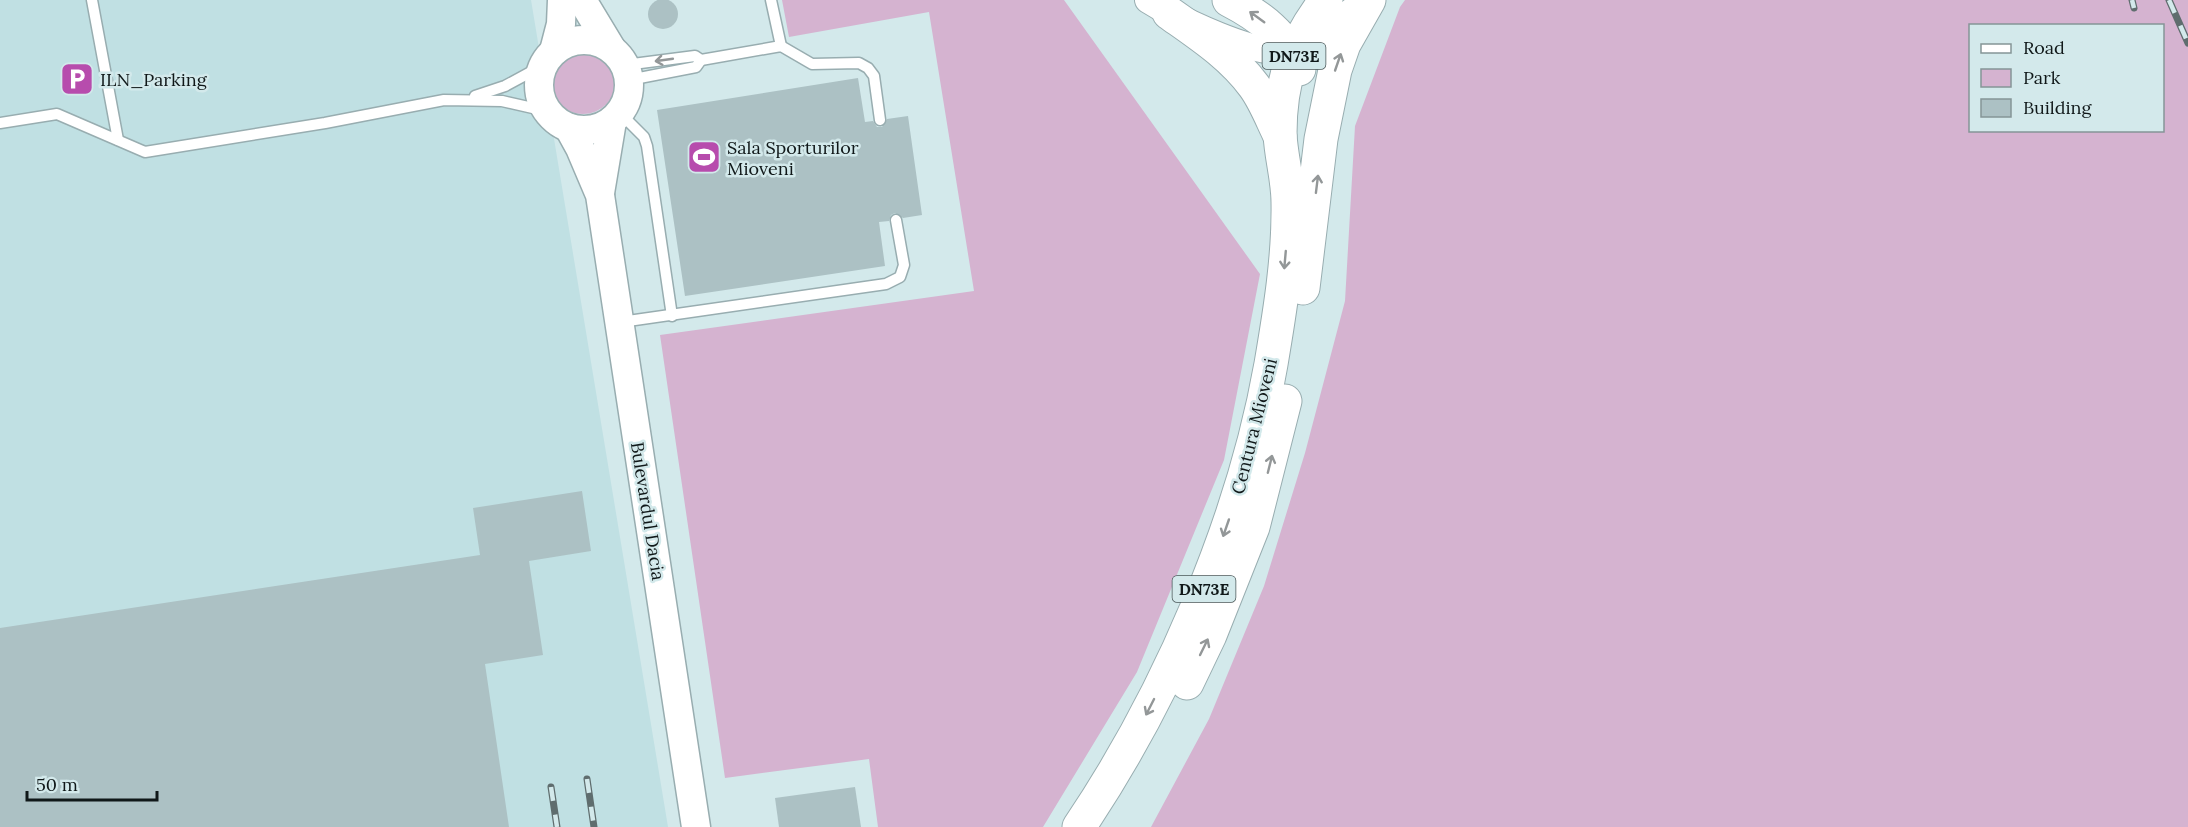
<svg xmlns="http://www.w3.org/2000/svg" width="2188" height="827" font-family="Lora,serif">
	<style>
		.built { fill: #c0e0e3 }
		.green { fill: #d5b3d0; fill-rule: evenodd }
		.building { fill: #acc1c4 }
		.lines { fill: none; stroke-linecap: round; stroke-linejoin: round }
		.service-casing { stroke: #98adb0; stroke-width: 13 }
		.tertiary-casing { stroke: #98adb0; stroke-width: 28 }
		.secondary-casing { stroke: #98adb0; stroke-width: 31 }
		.trunk-casing { stroke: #98adb0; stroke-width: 35 }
		.service { stroke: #fff; stroke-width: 10 }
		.tertiary { stroke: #fff; stroke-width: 26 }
		.secondary { stroke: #fff; stroke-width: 28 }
		.trunk { stroke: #fff; stroke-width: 33 }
		.rail-casing { stroke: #5f6d6e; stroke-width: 7 }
		.rail { stroke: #d3e9eb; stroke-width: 4.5; stroke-dasharray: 14; stroke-linecap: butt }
		.oneway { stroke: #939798 }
		.labels { text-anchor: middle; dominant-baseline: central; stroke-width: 5; stroke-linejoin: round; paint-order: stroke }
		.shield { fill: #d3e9eb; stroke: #4a5758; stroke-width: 1.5 }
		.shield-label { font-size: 16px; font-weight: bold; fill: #101819 }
		.poi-label { font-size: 18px; fill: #101819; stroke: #d3e9eb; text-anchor: start }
		.street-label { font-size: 18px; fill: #101819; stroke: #d3e9eb }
	</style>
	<rect width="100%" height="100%" fill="#d3e9eb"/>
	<!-- built -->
	<polygon class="built" points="0,0 531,0 668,827 0,827"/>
	<!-- green -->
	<g class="green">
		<polygon points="782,0 1064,0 1260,274 1224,460 1137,672 1043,827 878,827 869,759 725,778 660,335 974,291 929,12 789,37"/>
		<path d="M 1405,0 L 2188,0 L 2188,827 L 1151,827 L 1209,719 L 1264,586 L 1305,453 L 1345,301 L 1355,126 L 1400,7 ZM 1970,26 L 2162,26 L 2162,130 L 1970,130 Z"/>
		<circle cx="583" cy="81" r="33"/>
	</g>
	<!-- building -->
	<g class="building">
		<circle cx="663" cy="14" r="15"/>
		<polygon points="858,78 865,122 873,121 877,127 882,127 887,119 908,116 922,215 903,218 895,213 891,215 889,221 879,222 885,266 685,296 657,110"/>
		<polygon points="582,491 591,551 529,561 543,655 485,664 509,827 0,827 0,628 480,555 473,508"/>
		<polygon points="855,787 861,827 779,827 775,798"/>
	</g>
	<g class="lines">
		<!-- service casing -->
		<g class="service-casing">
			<g id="service">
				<polyline points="92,0 118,140"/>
				<polyline points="771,0 781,46"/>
				<polyline points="625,65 695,56 701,60 781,46 812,64 859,63 868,68 874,76 880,120"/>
				<polyline points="629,80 696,67 701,60"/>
				<polyline points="475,96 505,86 542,66"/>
				<polyline points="620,113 644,137 647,146 672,316"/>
				<polyline points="0,123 57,114 145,152 325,123 444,100 502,101 546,111"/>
				<polyline points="621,322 886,284 900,277 904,265 896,220"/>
			</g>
		</g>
		<!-- tertiary casing -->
		<g class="tertiary-casing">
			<path id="tertiary" d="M 1148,0 C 1178,19 1257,58 1292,51 C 1309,48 1349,13 1364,1"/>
		</g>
		<!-- secondary casing -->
		<g class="secondary-casing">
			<g id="secondary">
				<polyline points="582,0 611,48"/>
				<circle cx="584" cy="85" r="45"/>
				<polyline points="554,51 561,24 562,0"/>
				<polyline points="569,128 580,148 600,195 696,827"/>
				<polyline points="600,193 612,121"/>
			</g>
		</g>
		<!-- trunk casing -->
		<g class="trunk-casing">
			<g id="trunk">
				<path d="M 1229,0 C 1260,16 1287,36 1299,69"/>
				<path d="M 1169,13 C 1200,35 1231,55 1254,86 C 1265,101 1272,120 1280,136"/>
				<polyline points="1303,288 1321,139 1335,70 1344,44 1369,0"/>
				<polyline points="1187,683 1210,635 1253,527 1285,401"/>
				<path d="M 1079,827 C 1168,695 1243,522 1271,364 C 1280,311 1289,256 1288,202 C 1288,179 1281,157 1280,134 C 1280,80 1293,43 1326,0"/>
			</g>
		</g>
		<!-- service -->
		<use href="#service" class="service"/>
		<!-- tertiary -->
		<use href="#tertiary" class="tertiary"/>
		<!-- secondary -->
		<use href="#secondary" class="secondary"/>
		<!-- trunk -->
		<use href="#trunk" class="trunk"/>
		<!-- rail casing -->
		<g class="rail-casing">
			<g id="rail">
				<polyline points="2132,0 2134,8"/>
				<polyline points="2169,0 2188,43"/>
				<polyline points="587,779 594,827"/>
				<polyline points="551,787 557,827"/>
			</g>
		</g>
		<!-- rail -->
		<use href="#rail" class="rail"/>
	</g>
	<!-- one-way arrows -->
	<defs><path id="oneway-shaft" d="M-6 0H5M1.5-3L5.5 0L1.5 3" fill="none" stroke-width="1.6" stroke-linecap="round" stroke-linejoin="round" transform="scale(1.5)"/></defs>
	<g class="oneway">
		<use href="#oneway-shaft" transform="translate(1257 17) rotate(-144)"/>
		<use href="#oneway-shaft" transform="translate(664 60) rotate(172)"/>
		<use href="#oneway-shaft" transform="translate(1338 62) rotate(-71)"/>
		<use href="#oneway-shaft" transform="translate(1317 184) rotate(-83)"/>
		<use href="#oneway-shaft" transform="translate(1285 260) rotate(95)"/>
		<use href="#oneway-shaft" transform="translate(1270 464) rotate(-76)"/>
		<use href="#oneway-shaft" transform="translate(1226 528) rotate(109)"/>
		<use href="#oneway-shaft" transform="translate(1204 647) rotate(-64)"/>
		<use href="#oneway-shaft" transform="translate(1150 707) rotate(117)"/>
	</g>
	<!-- icons -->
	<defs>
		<g id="parking-square" transform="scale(1.725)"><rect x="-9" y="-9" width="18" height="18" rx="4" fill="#b74cad" stroke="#d3e9eb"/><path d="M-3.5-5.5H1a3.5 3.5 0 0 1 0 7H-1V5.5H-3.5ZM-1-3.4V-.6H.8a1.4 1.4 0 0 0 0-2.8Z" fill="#fff"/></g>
		<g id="stadium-square" transform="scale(1.725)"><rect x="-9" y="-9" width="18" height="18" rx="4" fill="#b74cad" stroke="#d3e9eb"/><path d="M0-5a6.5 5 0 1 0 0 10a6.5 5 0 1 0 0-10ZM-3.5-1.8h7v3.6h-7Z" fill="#fff"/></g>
	</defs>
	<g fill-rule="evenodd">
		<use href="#parking-square" x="77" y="79"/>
		<use href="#stadium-square" x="704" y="157"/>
	</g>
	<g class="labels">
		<!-- shield labels -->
		<g class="shield">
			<rect x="1262.5" y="43" width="63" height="26" rx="4.5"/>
			<rect x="1172.5" y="576" width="63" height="26" rx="4.5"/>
		</g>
		<g class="shield-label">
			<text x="1294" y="56">DN73E</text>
			<text x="1204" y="589">DN73E</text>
		</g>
		<!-- poi labels -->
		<g class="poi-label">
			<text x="100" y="79">ILN_Parking</text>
			<text x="727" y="147">Sala Sporturilor<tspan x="727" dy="21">Mioveni</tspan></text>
		</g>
		<!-- street labels -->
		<g class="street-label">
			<text transform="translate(1254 426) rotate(-76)">Centura Mioveni</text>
			<text transform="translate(648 511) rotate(81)">Bulevardul Dacia</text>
		</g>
	</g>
	<!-- legend -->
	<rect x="1969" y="24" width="195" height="108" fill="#d3e9eb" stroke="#859597" stroke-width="1.5"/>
	<rect x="1981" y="44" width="30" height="9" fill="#ffffff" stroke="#859597" stroke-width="1.5"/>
	<text x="2023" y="54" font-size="18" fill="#101819">Road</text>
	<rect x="1981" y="69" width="30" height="18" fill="#d5b3d0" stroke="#859597" stroke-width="1.5"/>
	<text x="2023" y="84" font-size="18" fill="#101819">Park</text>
	<rect x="1981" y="99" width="30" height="18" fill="#acc1c4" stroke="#859597" stroke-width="1.5"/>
	<text x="2023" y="114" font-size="18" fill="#101819">Building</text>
	<!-- scale -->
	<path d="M27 791v9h130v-9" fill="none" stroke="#101819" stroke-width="3"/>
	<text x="36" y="791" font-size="18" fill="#101819" stroke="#d3e9eb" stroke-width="4.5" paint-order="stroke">50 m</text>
</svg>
